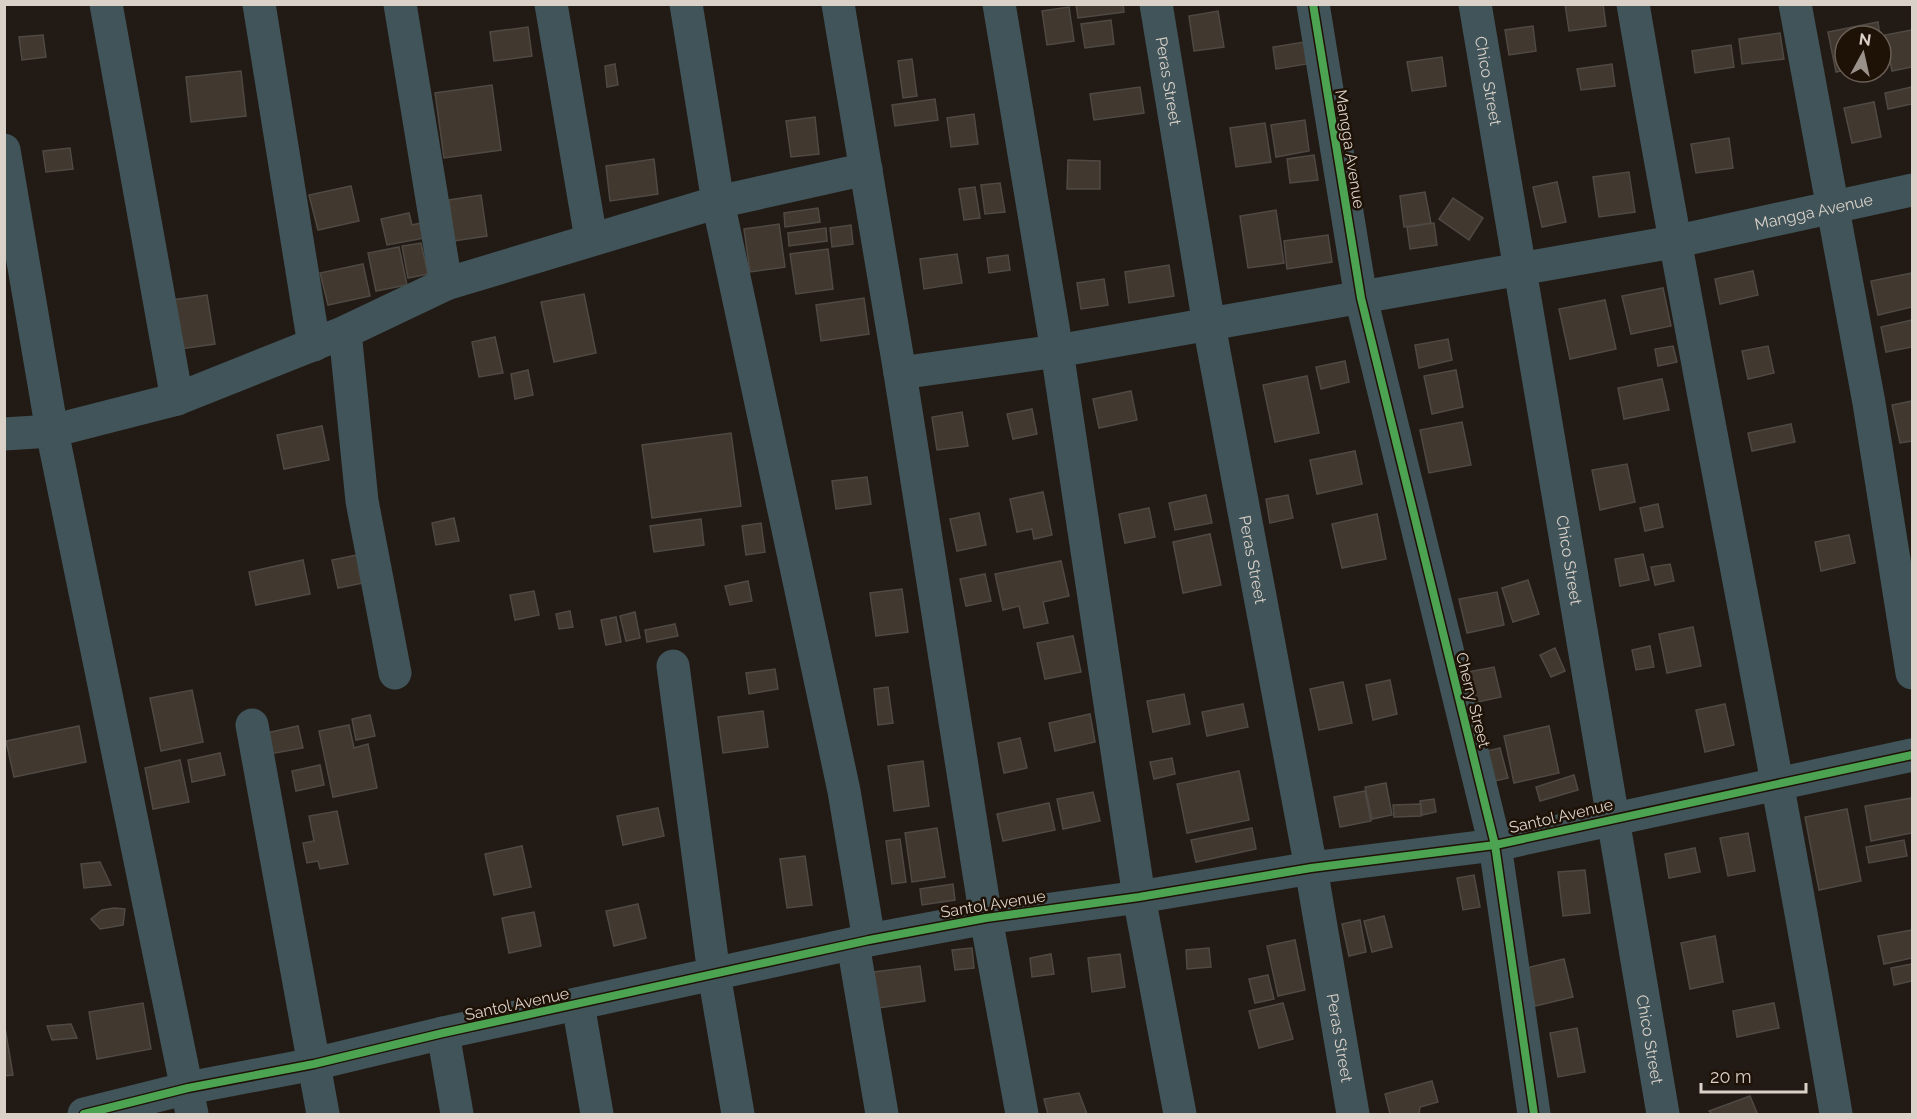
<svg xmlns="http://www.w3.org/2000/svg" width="1917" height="1119" font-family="Raleway,sans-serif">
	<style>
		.building { fill: #41382f; stroke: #4f4944; stroke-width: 1.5 }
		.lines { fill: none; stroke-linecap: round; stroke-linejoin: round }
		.minor { stroke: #415459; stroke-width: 33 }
		.cycleway-casing { stroke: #1e1206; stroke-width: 11 }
		.cycleway { stroke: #4ca352; stroke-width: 8 }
		.labels { text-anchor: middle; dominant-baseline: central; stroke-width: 5; stroke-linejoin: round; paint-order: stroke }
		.street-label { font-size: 16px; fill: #dad1c9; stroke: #1e1206 }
	</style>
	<rect width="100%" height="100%" fill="#221b15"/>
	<!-- building -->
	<g class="building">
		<polygon points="1076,4 1123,4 1124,12 1078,18"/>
		<polygon points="1565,4 1603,4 1606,26 1569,31"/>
		<polygon points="1069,7 1074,41 1047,45 1042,11"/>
		<polygon points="1218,11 1224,47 1194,51 1189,16"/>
		<polygon points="1111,20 1114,44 1085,48 1081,24"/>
		<polygon points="1878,22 1880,36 1845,36 1845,70 1836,72 1828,32"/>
		<polygon points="1533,26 1536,51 1509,55 1505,30"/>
		<polygon points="528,27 532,56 494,61 490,32"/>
		<polygon points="1912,30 1912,67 1892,71 1885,35"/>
		<polygon points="1780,33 1784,59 1742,64 1739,39"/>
		<polygon points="43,35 46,57 22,60 19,37"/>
		<polygon points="1304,42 1307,64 1276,69 1273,47"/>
		<polygon points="1731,45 1734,67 1695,73 1692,51"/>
		<polygon points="1442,57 1446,86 1412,91 1407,62"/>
		<polygon points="912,59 917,96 903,98 898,61"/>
		<polygon points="615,64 618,85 607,87 605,66"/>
		<polygon points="1612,64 1615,86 1581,90 1577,69"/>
		<polygon points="241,71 246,116 191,122 186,77"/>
		<polygon points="492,85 501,150 444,158 435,93"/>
		<polygon points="1140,87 1144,113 1094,120 1090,94"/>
		<polygon points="1912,87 1912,104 1888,109 1885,93"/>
		<polygon points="935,99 938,120 895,126 892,105"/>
		<polygon points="1874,102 1881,137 1852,143 1844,108"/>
		<polygon points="974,114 978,144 951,147 947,118"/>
		<polygon points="815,117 819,154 791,157 786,121"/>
		<polygon points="1305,120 1309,151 1276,157 1271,125"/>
		<polygon points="1265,123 1271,162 1236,167 1230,128"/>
		<polygon points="1729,138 1733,168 1696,173 1691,144"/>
		<polygon points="70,148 73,169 46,172 43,151"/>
		<polygon points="1314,155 1318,180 1290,183 1287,159"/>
		<polygon points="654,159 658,194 610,201 606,166"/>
		<polygon points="1068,160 1100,161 1100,189 1067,189"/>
		<polygon points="1629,172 1635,212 1599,217 1593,177"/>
		<polygon points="1557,182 1566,222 1542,227 1533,187"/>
		<polygon points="1000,183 1005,212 985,214 981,185"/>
		<polygon points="351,186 359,221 318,230 309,195"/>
		<polygon points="975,187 980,218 964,220 959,189"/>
		<polygon points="1425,192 1431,223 1404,227 1400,196"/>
		<polygon points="481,195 487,236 454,241 449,200"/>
		<polygon points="1453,198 1483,218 1469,240 1439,219"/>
		<polygon points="818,208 820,222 785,227 784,213"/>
		<polygon points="1276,210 1284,263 1248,268 1240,216"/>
		<polygon points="409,213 412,225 421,223 425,238 387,245 381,219"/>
		<polygon points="1434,223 1437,245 1410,249 1407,227"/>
		<polygon points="779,224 785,267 750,272 744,229"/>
		<polygon points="851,225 853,244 832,247 830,228"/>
		<polygon points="826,228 827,241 789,246 788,233"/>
		<polygon points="1328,235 1332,262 1287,269 1284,241"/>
		<polygon points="421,243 428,274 408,278 402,246"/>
		<polygon points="399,247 407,285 376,291 368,253"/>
		<polygon points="828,249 833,289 796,294 790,254"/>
		<polygon points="957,254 962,283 924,289 920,259"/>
		<polygon points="1008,255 1010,270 989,273 987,258"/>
		<polygon points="363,264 370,296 328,305 320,273"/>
		<polygon points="1169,265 1174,296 1129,303 1125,272"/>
		<polygon points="1753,271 1758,295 1720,304 1715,279"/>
		<polygon points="1912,273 1912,307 1878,315 1871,281"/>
		<polygon points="1104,279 1108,305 1081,309 1077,283"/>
		<polygon points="1663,288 1671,326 1631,334 1622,296"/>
		<polygon points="584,294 596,353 554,362 541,302"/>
		<polygon points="207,295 215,344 180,349 172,300"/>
		<polygon points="864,298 869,334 821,341 816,305"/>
		<polygon points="1605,300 1616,349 1570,359 1559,309"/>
		<polygon points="1912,320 1912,347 1886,352 1881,327"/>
		<polygon points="495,337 503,373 479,377 472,342"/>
		<polygon points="1448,339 1452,360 1419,368 1415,345"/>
		<polygon points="1673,346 1677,362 1658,366 1655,349"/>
		<polygon points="1768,346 1774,373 1748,379 1742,351"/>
		<polygon points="1345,361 1349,382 1321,389 1316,367"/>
		<polygon points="528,370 533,395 515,399 511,374"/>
		<polygon points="1456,370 1463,407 1432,414 1424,376"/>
		<polygon points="1307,376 1319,433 1275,442 1263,385"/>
		<polygon points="1662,379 1669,410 1624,419 1618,388"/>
		<polygon points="1131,391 1137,420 1099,428 1093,399"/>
		<polygon points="1912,401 1912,441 1900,443 1892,405"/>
		<polygon points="1032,409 1037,434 1013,439 1007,414"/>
		<polygon points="962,412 968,446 937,450 932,417"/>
		<polygon points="1462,422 1471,465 1429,473 1420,430"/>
		<polygon points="1791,424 1795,442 1752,451 1748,433"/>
		<polygon points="322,426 329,460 284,469 277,435"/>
		<polygon points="731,433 741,506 652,518 642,445"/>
		<polygon points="1355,451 1362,484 1317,494 1310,460"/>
		<polygon points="1627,464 1635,502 1600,510 1592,470"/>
		<polygon points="867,477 871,504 836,509 832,481"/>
		<polygon points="1043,492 1052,535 1034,539 1032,529 1017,532 1010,499"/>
		<polygon points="1206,495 1212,523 1175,530 1169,503"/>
		<polygon points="1288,495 1293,518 1270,523 1266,499"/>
		<polygon points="1658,504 1663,527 1645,531 1640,508"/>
		<polygon points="1149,508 1155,537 1125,543 1119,514"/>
		<polygon points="979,513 986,545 957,551 950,519"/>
		<polygon points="1377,514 1386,559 1342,568 1332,524"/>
		<polygon points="454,518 459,541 436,545 432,523"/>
		<polygon points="701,519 704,545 654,552 650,526"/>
		<polygon points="761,523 765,552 746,555 742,526"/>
		<polygon points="1210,534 1221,585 1183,593 1173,542"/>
		<polygon points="1849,535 1855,563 1821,571 1815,542"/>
		<polygon points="367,553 373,581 338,588 332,560"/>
		<polygon points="1643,554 1649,580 1620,586 1615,559"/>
		<polygon points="303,560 310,594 256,605 249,572"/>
		<polygon points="1061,561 1069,596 1043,602 1048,623 1024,628 1019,606 1003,610 995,574"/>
		<polygon points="1670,564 1674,581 1655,585 1651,567"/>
		<polygon points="985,574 991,601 966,606 960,579"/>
		<polygon points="1528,580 1539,614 1513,622 1502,588"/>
		<polygon points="748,581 752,601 730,605 725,586"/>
		<polygon points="902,589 908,632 876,636 870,593"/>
		<polygon points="534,591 539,615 515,620 510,595"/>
		<polygon points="1497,592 1504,625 1467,633 1459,599"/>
		<polygon points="570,611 573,627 559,629 556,614"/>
		<polygon points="635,612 640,638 626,641 620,616"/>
		<polygon points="616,617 621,642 606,645 601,620"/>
		<polygon points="675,624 678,636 647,642 645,630"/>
		<polygon points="1693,627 1701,666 1667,673 1659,634"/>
		<polygon points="1073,636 1081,672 1045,679 1037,643"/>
		<polygon points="1650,646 1654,667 1636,670 1632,650"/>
		<polygon points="1555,648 1565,671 1551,677 1540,655"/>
		<polygon points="1494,667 1501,697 1468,704 1462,673"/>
		<polygon points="775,669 778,689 749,694 746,673"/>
		<polygon points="1390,680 1397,714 1373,720 1366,685"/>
		<polygon points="1343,682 1352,723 1319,730 1310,689"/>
		<polygon points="888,687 893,723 878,725 874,689"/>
		<polygon points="192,690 203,742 161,751 150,698"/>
		<polygon points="1184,694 1190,724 1153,732 1147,701"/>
		<polygon points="1243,704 1248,727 1207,736 1202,712"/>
		<polygon points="1725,704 1734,745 1705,752 1696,710"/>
		<polygon points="763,711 768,747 723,753 718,717"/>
		<polygon points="1090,714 1095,742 1055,751 1049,723"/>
		<polygon points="370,715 375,736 356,740 352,719"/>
		<polygon points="349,725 354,748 368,744 377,788 333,797 319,731"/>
		<polygon points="79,726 86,762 14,777 6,741"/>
		<polygon points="298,726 303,748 270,754 266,733"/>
		<polygon points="1549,726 1559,773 1514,783 1504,736"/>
		<polygon points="1020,738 1027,768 1004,773 998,743"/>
		<polygon points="1500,748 1508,778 1481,784 1474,754"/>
		<polygon points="220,753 225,775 192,782 188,760"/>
		<polygon points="1172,758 1175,774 1154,779 1150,762"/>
		<polygon points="180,760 189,802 153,809 145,768"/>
		<polygon points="923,761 929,806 894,811 888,766"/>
		<polygon points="320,765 324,785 296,791 292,771"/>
		<polygon points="1239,771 1249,820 1187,833 1177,784"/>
		<polygon points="1574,775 1578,790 1540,801 1536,787"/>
		<polygon points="1386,783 1392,815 1372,819 1365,787"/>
		<polygon points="1365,791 1371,821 1340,827 1334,797"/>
		<polygon points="1093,792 1100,821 1063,829 1057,799"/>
		<polygon points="1912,798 1912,833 1871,841 1865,806"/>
		<polygon points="1434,799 1436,812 1422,815 1420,801"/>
		<polygon points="1049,803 1055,830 1003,841 997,814"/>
		<polygon points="1421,804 1421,816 1394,817 1393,805"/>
		<polygon points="658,808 664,836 623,845 617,816"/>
		<polygon points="1847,809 1861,881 1819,890 1805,817"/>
		<polygon points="337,811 348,864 320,869 318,861 307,863 303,843 314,841 309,816"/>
		<polygon points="937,828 945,877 912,882 905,833"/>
		<polygon points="1252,828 1256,849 1196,862 1191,840"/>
		<polygon points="1748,833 1755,871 1728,876 1720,838"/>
		<polygon points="900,839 906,882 892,884 886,841"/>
		<polygon points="1904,840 1907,856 1869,863 1866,847"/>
		<polygon points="522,846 531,887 494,895 485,854"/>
		<polygon points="1695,848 1700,872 1669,878 1665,854"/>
		<polygon points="805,856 812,905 787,908 780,859"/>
		<polygon points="100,862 111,885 84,888 81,864"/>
		<polygon points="1585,870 1590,913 1563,916 1558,872"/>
		<polygon points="1474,875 1480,907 1463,910 1457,878"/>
		<polygon points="953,884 955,900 922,905 920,889"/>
		<polygon points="638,904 646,938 614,946 606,911"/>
		<polygon points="114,908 125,909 123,925 100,929 91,919 102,910"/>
		<polygon points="534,912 541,946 509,953 502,918"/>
		<polygon points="1384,916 1392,947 1372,952 1364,921"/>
		<polygon points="1360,920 1366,952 1349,956 1342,924"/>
		<polygon points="1912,930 1912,958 1884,964 1878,936"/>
		<polygon points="1715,936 1723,982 1690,989 1681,943"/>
		<polygon points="1295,940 1305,990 1278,996 1267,946"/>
		<polygon points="972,948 974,968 955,970 952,950"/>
		<polygon points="1209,948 1211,967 1187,969 1186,950"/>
		<polygon points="1051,954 1054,974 1032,977 1030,958"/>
		<polygon points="1120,954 1125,987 1092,992 1088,958"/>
		<polygon points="1564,959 1573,997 1535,1006 1526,968"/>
		<polygon points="1912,964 1912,981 1894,985 1891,968"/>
		<polygon points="920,966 925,1001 879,1008 874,972"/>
		<polygon points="1268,975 1274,999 1255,1003 1249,979"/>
		<polygon points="143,1003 151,1049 97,1059 89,1012"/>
		<polygon points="1283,1003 1293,1039 1259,1048 1249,1011"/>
		<polygon points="1774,1003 1779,1028 1737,1037 1733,1011"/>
		<polygon points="4,1022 13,1075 4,1076"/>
		<polygon points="71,1024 77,1038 52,1040 47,1026"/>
		<polygon points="1577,1028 1585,1072 1558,1077 1550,1033"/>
		<polygon points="1432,1081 1438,1102 1420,1107 1419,1114 1390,1114 1385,1094"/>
		<polygon points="1079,1093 1087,1114 1048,1114 1044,1099"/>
		<polygon points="1750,1096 1757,1113 1755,1114 1712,1114 1709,1111"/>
	</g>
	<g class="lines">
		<!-- minor -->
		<g class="minor">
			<polyline points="106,4 177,399"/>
			<polyline points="259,4 314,345"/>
			<polyline points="400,4 446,284"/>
			<polyline points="551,4 591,239"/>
			<polyline points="686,4 718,202 844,791 869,940"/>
			<polyline points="838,4 900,373 986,918 1022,1114"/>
			<polyline points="999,4 1057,351 1139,897 1180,1114"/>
			<path id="s1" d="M 1156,4 L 1209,325 L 1311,868 L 1353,1114"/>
			<polyline points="1313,4 1361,298 1495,845 1534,1114"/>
			<path id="s2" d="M 1475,4 C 1541,374 1598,745 1663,1114"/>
			<path d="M 1633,4 C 1696,376 1774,743 1836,1114"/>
			<polyline points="1795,4 1869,403 1912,673"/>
			<polyline points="4,150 52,431 192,1114"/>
			<polyline points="345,332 362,501 395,673"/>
			<path id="s3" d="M 900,373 L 1057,351 L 1673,242 L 1912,190"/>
			<polyline points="4,434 52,431 177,399 345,332 446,284 718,202 866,169"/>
			<polyline points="673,666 714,974 738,1114"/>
			<polyline points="252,725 323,1114"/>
			<polyline points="853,944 882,1114"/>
			<polyline points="578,1004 597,1114"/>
			<polyline points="443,1033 457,1114"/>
			<polyline points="84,1114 188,1088 314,1064 443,1033 869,940 986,918 1139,897 1311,868 1495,845 1912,755"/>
		</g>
		<!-- cycleway casing -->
		<g class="cycleway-casing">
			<g id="cycleway">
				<polyline points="1313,4 1361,298 1495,845 1534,1114"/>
				<polyline points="84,1114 188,1088 314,1064 443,1033 869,940 986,918 1139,897 1311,868 1495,845 1912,755"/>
			</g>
		</g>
		<!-- cycleway -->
		<use href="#cycleway" class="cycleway"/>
	</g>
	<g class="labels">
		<!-- street labels -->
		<g class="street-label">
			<text stroke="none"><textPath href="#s2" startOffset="78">Chico Street</textPath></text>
			<text stroke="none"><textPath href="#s1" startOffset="78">Peras Street</textPath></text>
			<text transform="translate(1350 149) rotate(81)">Mangga Avenue</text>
			<text stroke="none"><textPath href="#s3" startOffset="928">Mangga Avenue</textPath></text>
			<text stroke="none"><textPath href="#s2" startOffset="564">Chico Street</textPath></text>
			<text stroke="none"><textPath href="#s1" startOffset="564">Peras Street</textPath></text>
			<text transform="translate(1473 700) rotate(76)">Cherry Street</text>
			<text transform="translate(1561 816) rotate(-13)">Santol Avenue</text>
			<text transform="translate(993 904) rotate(-9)">Santol Avenue</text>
			<text transform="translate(517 1004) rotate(-12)">Santol Avenue</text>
			<text stroke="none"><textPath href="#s1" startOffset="1050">Peras Street</textPath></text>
			<text stroke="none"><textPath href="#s2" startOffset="1050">Chico Street</textPath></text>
		</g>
	</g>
	<!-- border -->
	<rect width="1917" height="1119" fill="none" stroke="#dad1c9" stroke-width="12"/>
	<!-- north arrow -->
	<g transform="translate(1863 54) rotate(8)"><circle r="28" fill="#1e1206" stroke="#695e54" stroke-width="1.5"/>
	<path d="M0-4.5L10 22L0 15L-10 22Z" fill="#9a918a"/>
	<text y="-9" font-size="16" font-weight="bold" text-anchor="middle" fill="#dad1c9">N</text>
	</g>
	<!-- scale -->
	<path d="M1701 1083v9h105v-9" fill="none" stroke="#dad1c9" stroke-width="3"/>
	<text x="1710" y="1083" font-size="18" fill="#dad1c9" stroke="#1e1206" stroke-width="4.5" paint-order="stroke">20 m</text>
</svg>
